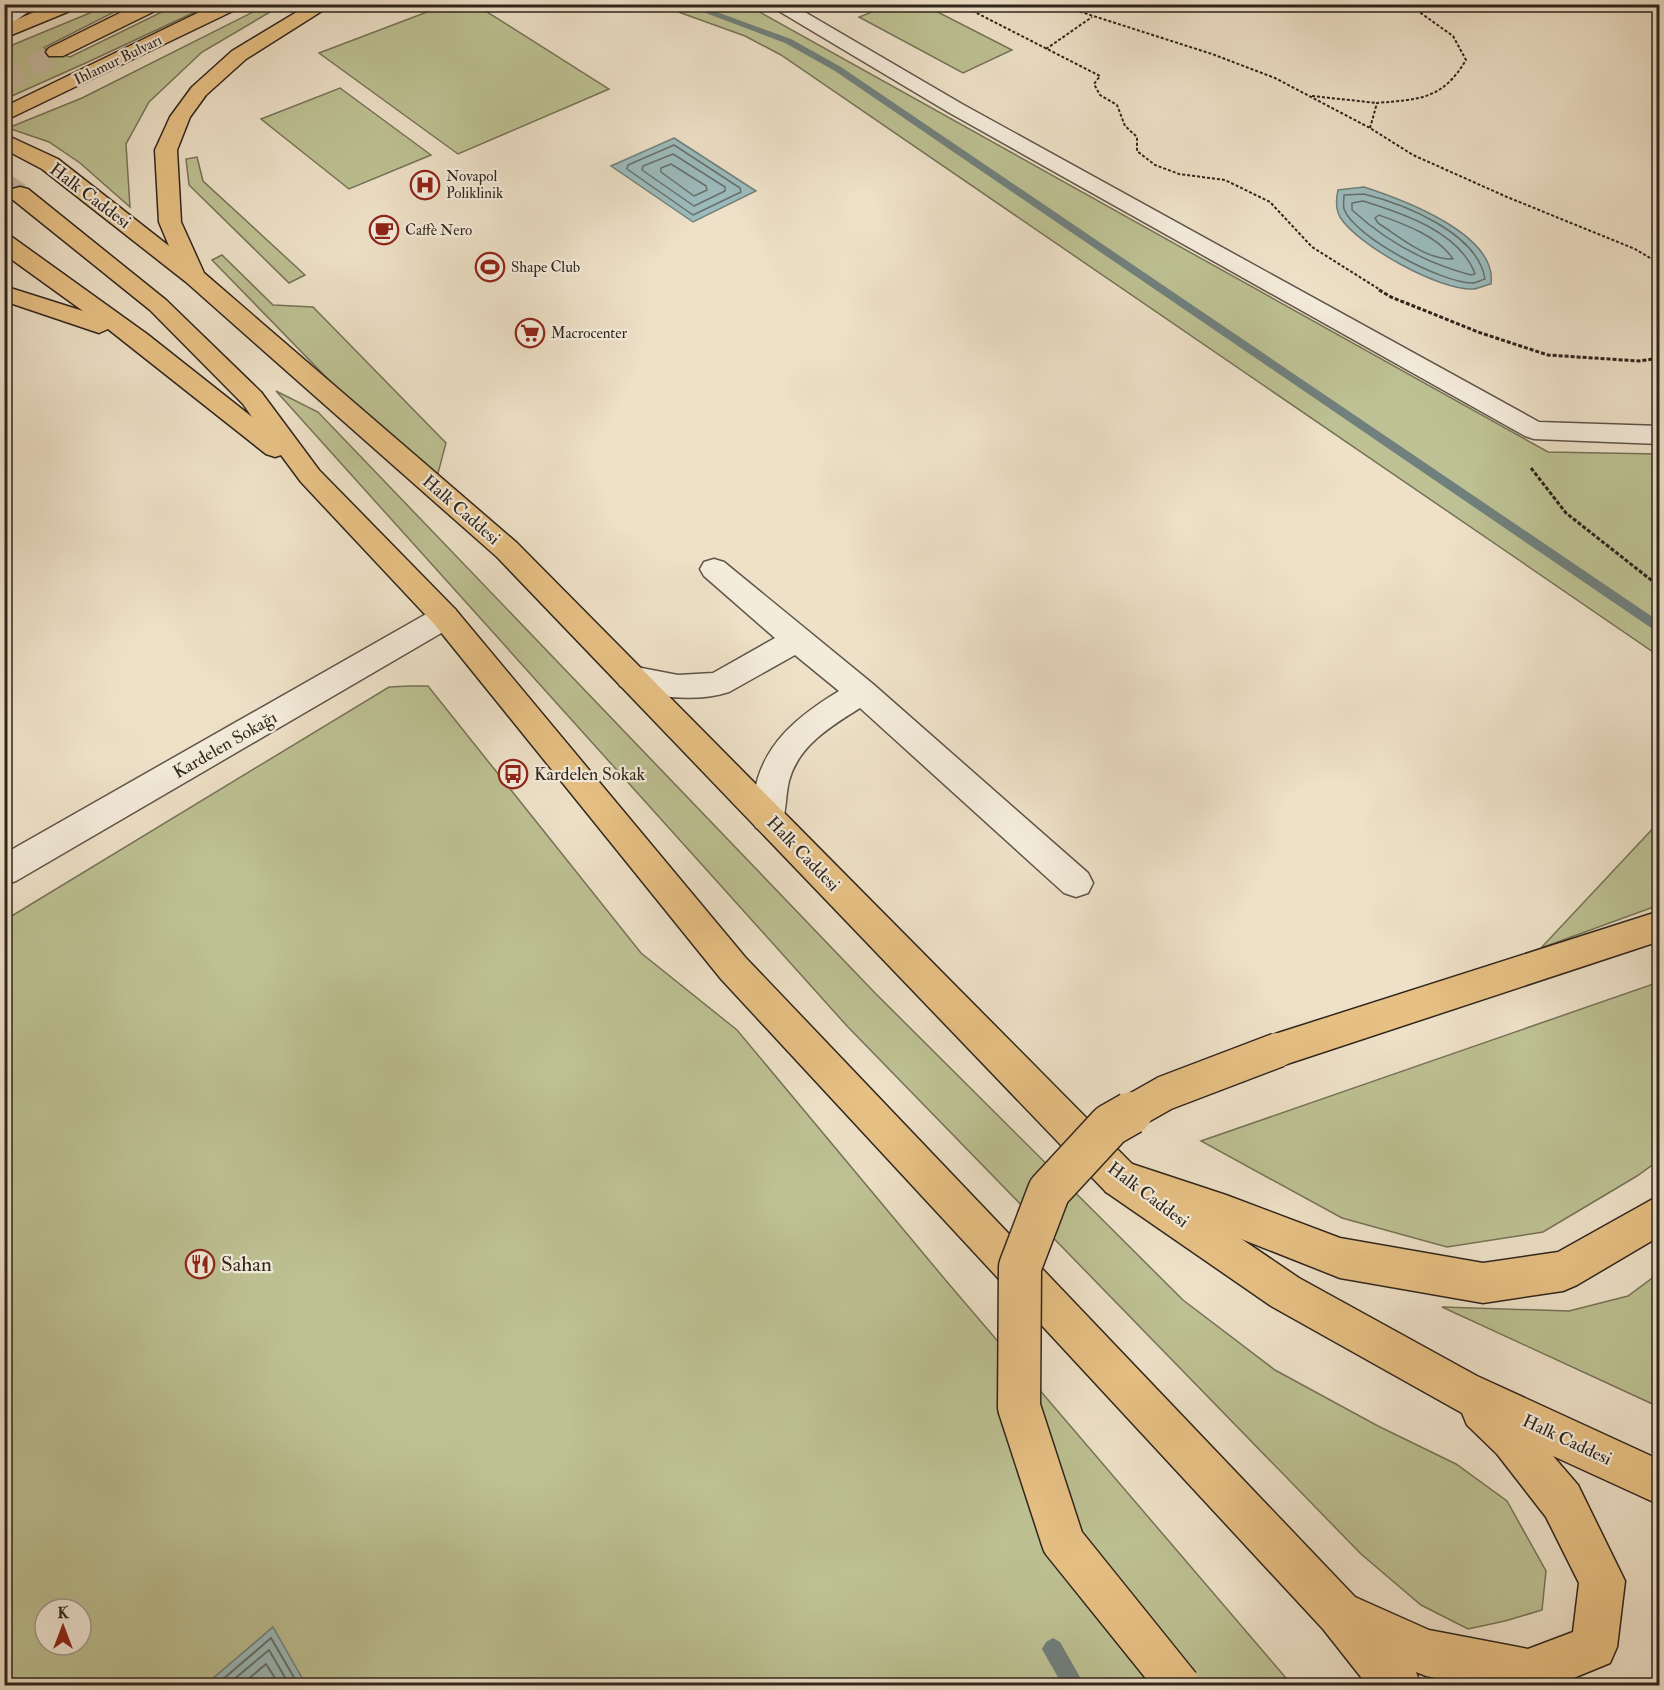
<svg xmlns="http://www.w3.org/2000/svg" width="1664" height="1690" font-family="'IM FELL Double Pica',serif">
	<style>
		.green { fill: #bdc193; stroke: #767358; stroke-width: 1.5; fill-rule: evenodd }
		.water { fill: #9cbcbd; stroke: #70807d; stroke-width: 1.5 }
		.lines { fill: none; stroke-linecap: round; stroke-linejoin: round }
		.shore-far1 { stroke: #66706d; stroke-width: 1.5 }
		.shore { stroke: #66706d; stroke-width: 2 }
		.stream { fill: #70807d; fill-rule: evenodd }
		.major-tunnel { stroke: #c8bba6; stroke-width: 21; stroke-dasharray: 21 10; stroke-linecap: butt }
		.minor-casing { stroke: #5f5448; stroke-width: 3 }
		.major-casing { stroke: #2f251d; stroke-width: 3 }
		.highway-casing { stroke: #2f251d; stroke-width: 3 }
		.path-far1 { stroke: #2f251d; stroke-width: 2; stroke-dasharray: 3 2; stroke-linecap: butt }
		.path { stroke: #2f251d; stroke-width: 3; stroke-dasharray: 4 2; stroke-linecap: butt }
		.minor { fill: #f4ecdb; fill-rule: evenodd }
		.major { fill: #e7c084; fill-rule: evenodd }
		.highway { fill: #e7c084; fill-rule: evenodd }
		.highway-bridge-far1-casing { stroke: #2f251d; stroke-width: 37; stroke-linecap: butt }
		.highway-bridge-casing { stroke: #2f251d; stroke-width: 45; stroke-linecap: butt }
		.highway-bridge-far1 { stroke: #e7c084; stroke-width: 34 }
		.highway-bridge { stroke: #e7c084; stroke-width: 42 }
		.labels { text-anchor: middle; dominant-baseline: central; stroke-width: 4.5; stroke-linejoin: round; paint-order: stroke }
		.far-street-label { font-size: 15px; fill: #2f251d; stroke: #f4ecdb }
		.far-poi-label { font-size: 15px; fill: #2f251d; stroke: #f4ecdb; text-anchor: start }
		.street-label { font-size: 18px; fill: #2f251d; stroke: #f4ecdb }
		.poi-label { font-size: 18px; fill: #2f251d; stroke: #f4ecdb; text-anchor: start }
		.near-poi-label { font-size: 21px; fill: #2f251d; stroke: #f4ecdb; text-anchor: start }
	</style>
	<rect width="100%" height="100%" fill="#eee1c8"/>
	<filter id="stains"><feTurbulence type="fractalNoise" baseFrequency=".00333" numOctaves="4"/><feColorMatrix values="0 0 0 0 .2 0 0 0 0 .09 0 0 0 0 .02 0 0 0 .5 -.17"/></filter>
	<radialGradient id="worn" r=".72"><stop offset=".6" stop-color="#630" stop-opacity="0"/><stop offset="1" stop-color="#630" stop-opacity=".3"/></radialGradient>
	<!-- green -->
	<g class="green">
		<polygon points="448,4 476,5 609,89 458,154 319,53"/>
		<polygon points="109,5 128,5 43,48 70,57 176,5 210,5 88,62 5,99 5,48"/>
		<polygon points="267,5 282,5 202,52 149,102 126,144 130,207 80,163 49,142 8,128 82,98"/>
		<polygon points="659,5 747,5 1548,452 1659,454 1659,656 781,55 745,36"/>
		<polygon points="889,5 924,5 1012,50 963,73 859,17"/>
		<polygon points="340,88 431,155 349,189 261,119"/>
		<polygon points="197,157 203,181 305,275 289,283 189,185 186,159"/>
		<polygon points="222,255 273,305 313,307 446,443 434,488 212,260"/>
		<polygon points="276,391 318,412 876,994 1183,1300 1275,1370 1378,1426 1456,1464 1507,1501 1546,1571 1542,1610 1505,1621 1468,1629 1421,1605 1361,1554 847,1026"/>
		<path d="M 409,686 L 428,686 L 641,953 L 737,1030 L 948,1283 L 1292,1685 L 5,1686 L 5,920 L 389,687 ZM 45,1609 L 81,1609 L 81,1645 L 45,1645 Z"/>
		<polygon points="1659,822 1659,905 1541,948"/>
		<polygon points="1659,982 1659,1160 1637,1176 1543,1232 1447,1247 1342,1218 1201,1141"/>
		<polygon points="1659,1273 1659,1407 1442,1307 1569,1311 1628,1296"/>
	</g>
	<!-- water -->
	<g class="water">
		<polygon points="674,138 756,191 693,222 611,166"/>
		<path d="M 1364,187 C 1401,199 1498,234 1491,284 C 1485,285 1478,289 1473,289 C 1440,291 1357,245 1340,217 C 1335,208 1336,199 1338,190 Z"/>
		<polygon points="273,1627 306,1685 205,1685"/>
	</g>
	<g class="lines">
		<!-- shore-far1 -->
		<g class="shore-far1">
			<polygon points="674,145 740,188 741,192 693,215 627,169 628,165"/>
			<polygon points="673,154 725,187 725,191 694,206 642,170 643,166"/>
			<polygon points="671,164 706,186 707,190 694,196 661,172 661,168"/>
			<path d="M 1364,194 C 1404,204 1478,233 1485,279 C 1481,280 1476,283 1472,283 C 1442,283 1354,237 1344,209 C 1343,205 1344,199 1344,195 Z"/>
			<path d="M 1363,201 C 1402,213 1460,232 1475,274 L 1471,275 C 1425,263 1387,242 1352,210 L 1352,203 Z"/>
			<path d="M 1379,215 C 1404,224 1438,236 1453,259 C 1426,260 1400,237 1378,223 L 1375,218 Z"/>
		</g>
		<!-- shore -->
		<g class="shore">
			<polyline points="215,1686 271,1638 299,1686"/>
			<polyline points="226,1686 269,1650 290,1686"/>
			<polyline points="240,1686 266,1664 280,1686"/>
		</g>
		<!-- stream -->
		<g class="stream">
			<polygon points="682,4 695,4 791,39 841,67 1660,622 1660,634 835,71 785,43"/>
			<polygon points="1053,1638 1060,1642 1085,1686 1063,1686 1042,1649 1046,1642"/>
		</g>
		<!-- major-tunnel -->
		<g class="major-tunnel">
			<polyline points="4,83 56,52"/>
			<polyline points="4,183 20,194"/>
		</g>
		<!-- minor casing -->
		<g class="minor-casing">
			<g id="minor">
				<polygon points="16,4 39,4 11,24 4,26 4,11"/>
				<polygon points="767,4 791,4 962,104 1539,422 1660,426 1660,444 1534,439 1525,436 948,112"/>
				<path d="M 714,559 L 724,562 L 873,684 L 1088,873 L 1093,883 L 1088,893 L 1076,897 L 1064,893 L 860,708 C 831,726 798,746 789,781 C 785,797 787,813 780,828 L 768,831 L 756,828 C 751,817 753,808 754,796 C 761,745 798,716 839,691 L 795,655 L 729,692 C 694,703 655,697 620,686 L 616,678 L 620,670 L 631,666 L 678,675 L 713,673 L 775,638 L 704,576 L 700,569 L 704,562 Z"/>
				<polygon points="445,606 455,609 460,617 455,625 16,881 4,885 4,854 435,609"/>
			</g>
		</g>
		<!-- major casing -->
		<g class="major-casing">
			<g id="major">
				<polygon points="53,4 79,4 77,8 4,38 4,25"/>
				<polygon points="138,4 163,4 161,8 63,56 49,56 46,52 49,48"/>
				<polygon points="216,4 241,4 239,8 4,121 4,107"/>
				<polygon points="310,4 333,4 246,59 206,95 190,117 177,150 181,222 204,273 517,543 1134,1166 1299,1278 1477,1376 1660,1460 1660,1505 1553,1456 1578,1485 1625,1581 1617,1647 1610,1663 1554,1686 1475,1686 1426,1676 1416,1672 1421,1686 1368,1686 1323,1629 721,979 435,625 301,482 281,455 275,457 266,454 108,329 99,333 90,330 4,301 4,286 83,311 4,254 4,235 12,237 147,334 252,417 243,404 150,310 12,199 9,194 12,189 20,187 28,189 166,300 261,392 319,470 455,609 745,957 1355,1597 1429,1630 1528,1649 1573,1632 1579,1583 1546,1517 1497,1454 1467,1425 1462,1413 1271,1306 1106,1192 497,557 186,282 42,169 4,149 4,134 58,159 169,246 159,222 155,150 170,117 192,87 232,51"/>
			</g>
		</g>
		<!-- highway casing -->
		<g class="highway-casing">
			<g id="highway">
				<polygon points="1660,911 1660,941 1278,1067 1265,1062 1260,1050 1265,1038 1278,1033"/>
				<polygon points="1120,1160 1226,1195 1340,1238 1483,1263 1558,1252 1660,1195 1660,1236 1577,1285 1563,1291 1483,1303 1340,1278 1226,1233 1120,1198 1106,1192 1101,1179 1106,1166"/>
			</g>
		</g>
		<!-- path-far1 -->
		<g class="path-far1">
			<polyline points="959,4 1100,76 1094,84 1100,95 1117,105 1125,126 1137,137 1137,151 1155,165 1179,174 1225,180 1270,202 1312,247 1382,291"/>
			<polyline points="1056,4 1212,54 1275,78 1370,128 1413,155 1507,197 1635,249 1660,264"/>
			<polyline points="1046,49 1092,17"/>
			<polyline points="1312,96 1377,103"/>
			<path d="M 1370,128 L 1377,103 C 1420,99 1442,100 1466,60 L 1453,36 L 1418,11 L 1398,4"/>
		</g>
		<!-- path -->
		<g class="path">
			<polyline points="1379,290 1391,297 1478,332 1548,355 1639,361 1660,358"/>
			<polyline points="1531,468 1566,513 1660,587"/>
		</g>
		<!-- minor -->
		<use href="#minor" class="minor"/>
		<!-- major -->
		<use href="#major" class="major"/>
		<!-- highway -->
		<use href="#highway" class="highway"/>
		<!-- highway-bridge-far1 casing -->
		<g class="highway-bridge-far1-casing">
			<polyline id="highway-bridge-far1" points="1128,1114 1165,1093 1278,1050"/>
		</g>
		<!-- highway-bridge casing -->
		<g class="highway-bridge-casing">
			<polyline id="highway-bridge" points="1131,1113 1110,1125 1049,1191 1020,1267 1019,1407 1063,1542 1179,1686"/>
		</g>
		<!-- highway-bridge-far1 -->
		<use href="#highway-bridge-far1" class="highway-bridge-far1"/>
		<!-- highway-bridge -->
		<use href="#highway-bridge" class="highway-bridge"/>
	</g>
	<!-- icons -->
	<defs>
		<g id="hospital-ring" transform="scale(1.5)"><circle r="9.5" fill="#f4ecdb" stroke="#8f2418" stroke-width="1.5"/><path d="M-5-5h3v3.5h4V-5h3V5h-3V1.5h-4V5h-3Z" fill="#8f2418"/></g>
		<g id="cafe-ring" transform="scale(1.5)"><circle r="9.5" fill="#f4ecdb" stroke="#8f2418" stroke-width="1.5"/><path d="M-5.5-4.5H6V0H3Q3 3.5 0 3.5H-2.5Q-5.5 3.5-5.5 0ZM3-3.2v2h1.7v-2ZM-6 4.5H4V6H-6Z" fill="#8f2418"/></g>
		<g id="stadium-ring" transform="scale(1.5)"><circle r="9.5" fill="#f4ecdb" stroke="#8f2418" stroke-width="1.5"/><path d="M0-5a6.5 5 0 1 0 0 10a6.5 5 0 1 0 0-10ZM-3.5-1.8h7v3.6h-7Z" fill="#8f2418"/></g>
		<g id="supermarket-ring" transform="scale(1.5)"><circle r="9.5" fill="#f4ecdb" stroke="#8f2418" stroke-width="1.5"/><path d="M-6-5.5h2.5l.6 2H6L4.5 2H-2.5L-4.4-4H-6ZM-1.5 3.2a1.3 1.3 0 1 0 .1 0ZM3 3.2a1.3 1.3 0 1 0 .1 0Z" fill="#8f2418"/></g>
		<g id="bus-ring" transform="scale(1.5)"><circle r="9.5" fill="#f4ecdb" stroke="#8f2418" stroke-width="1.5"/><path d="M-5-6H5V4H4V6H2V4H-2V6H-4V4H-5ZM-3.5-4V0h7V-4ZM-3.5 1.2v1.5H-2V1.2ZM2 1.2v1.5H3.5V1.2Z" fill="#8f2418"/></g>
		<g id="restaurant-ring" transform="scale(1.5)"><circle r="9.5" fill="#f4ecdb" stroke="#8f2418" stroke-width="1.5"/><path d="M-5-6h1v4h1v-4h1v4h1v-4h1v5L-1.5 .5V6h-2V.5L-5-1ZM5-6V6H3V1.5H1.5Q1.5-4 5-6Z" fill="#8f2418"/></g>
	</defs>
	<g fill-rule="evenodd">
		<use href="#hospital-ring" x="425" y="185"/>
		<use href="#cafe-ring" x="384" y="230"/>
		<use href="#stadium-ring" x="490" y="267"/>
		<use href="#supermarket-ring" x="530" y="333"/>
		<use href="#bus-ring" x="513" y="774"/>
		<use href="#restaurant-ring" x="200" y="1264"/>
	</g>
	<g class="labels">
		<!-- far-street labels -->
		<g class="far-street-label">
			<text transform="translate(118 60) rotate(-26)">Ihlamur Bulvarı</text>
		</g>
		<!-- far-poi labels -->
		<g class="far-poi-label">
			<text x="446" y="176">Novapol<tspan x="446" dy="17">Poliklinik</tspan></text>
			<text x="405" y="230">Caffè Nero</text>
			<text x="511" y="267">Shape Club</text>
			<text x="551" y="333">Macrocenter</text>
		</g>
		<!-- street labels -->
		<g class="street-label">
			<text transform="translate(90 196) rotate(37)">Halk Caddesi</text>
			<text transform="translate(461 510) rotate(41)">Halk Caddesi</text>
			<text transform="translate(225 745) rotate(-30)">Kardelen Sokağı</text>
			<text transform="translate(803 854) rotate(46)">Halk Caddesi</text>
			<text transform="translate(1148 1195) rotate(37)">Halk Caddesi</text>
			<text transform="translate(1567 1440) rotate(25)">Halk Caddesi</text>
		</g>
		<!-- poi labels -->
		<g class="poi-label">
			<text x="534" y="774">Kardelen Sokak</text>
		</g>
		<!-- near-poi labels -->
		<g class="near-poi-label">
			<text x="221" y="1264">Sahan</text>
		</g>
	</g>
	<!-- margin -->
	<rect width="1664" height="1690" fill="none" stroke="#eee1c8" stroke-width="24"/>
	<rect x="6" y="6" width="1652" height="1678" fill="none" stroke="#2f251d" stroke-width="3"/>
	<rect x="12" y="12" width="1640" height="1666" fill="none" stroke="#2f251d" stroke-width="1.5"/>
	<!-- north arrow -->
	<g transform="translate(63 1627)"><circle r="28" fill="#f4ecdb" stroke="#a59c8f" stroke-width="1.5"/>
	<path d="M0-4.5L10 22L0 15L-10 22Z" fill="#8f2418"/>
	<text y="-9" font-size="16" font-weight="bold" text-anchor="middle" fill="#2f251d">K</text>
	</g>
	<rect width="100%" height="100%" filter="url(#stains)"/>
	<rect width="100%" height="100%" fill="url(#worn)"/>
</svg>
